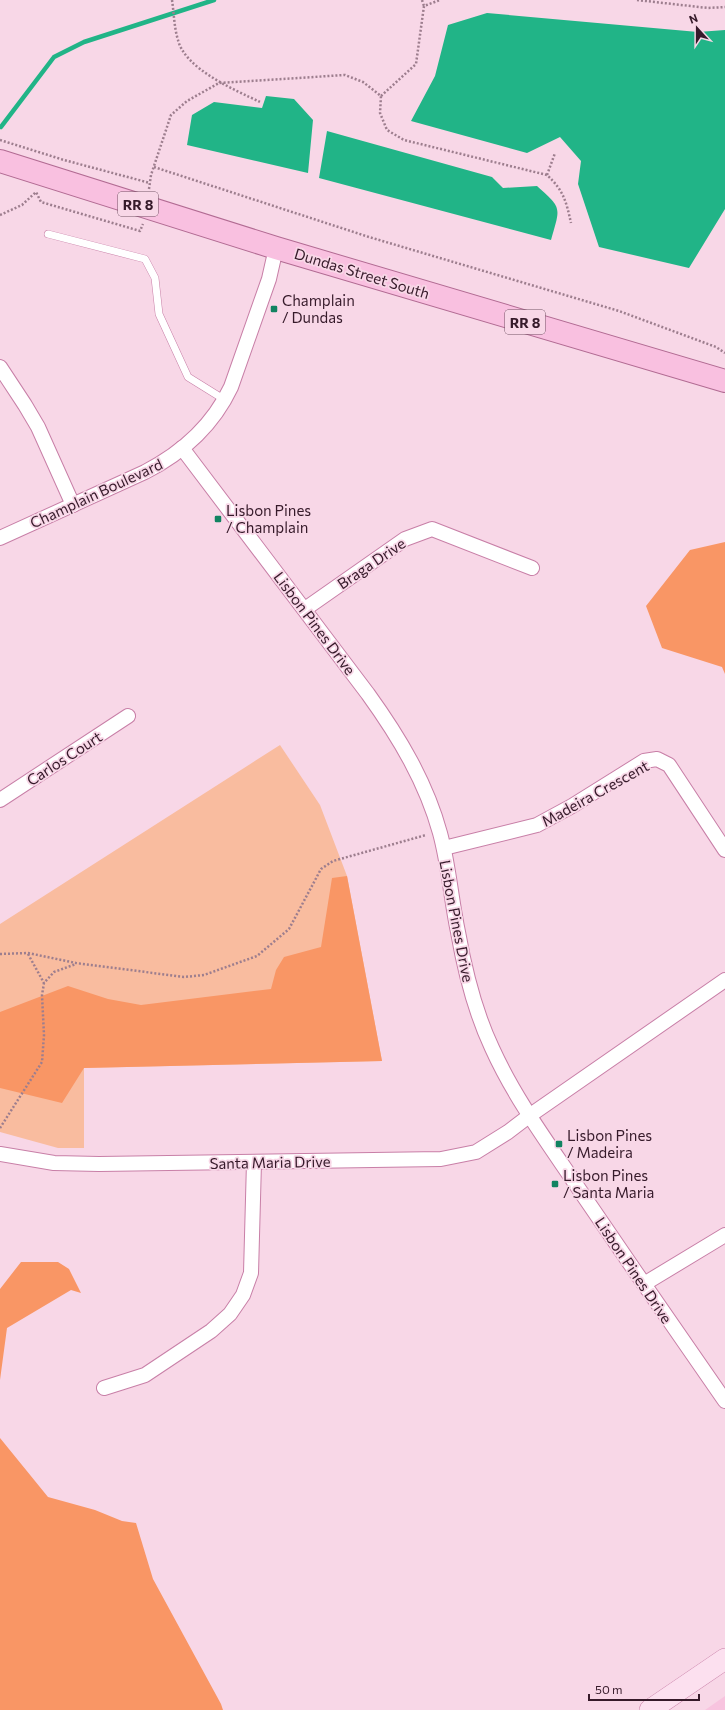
<svg xmlns="http://www.w3.org/2000/svg" width="725" height="1710" font-family="Commissioner,sans-serif">
	<style>
		.built { fill: #f8c4df }
		.green { fill: #f9bc9f }
		.forest { fill: #f99665 }
		.water { fill: #21b487 }
		.lines { fill: none; stroke-linecap: round; stroke-linejoin: round }
		.stream { stroke: #21b487; stroke-width: 4.5 }
		.lane-casing { stroke: #c87fa7; stroke-width: 8 }
		.street-casing { stroke: #c87fa7; stroke-width: 16 }
		.secondary-casing { stroke: #c87fa7; stroke-width: 22 }
		.primary-casing { stroke: #b26b93; stroke-width: 24 }
		.path { stroke: #9d7e8e; stroke-width: 2.5; stroke-dasharray: 2 2; stroke-linecap: butt }
		.lane { stroke: #fff; stroke-width: 7 }
		.street { stroke: #fff; stroke-width: 14 }
		.secondary { stroke: #fce0ef; stroke-width: 21 }
		.primary { stroke: #f9c0e0; stroke-width: 22 }
		.poi-dot { fill: #128361; stroke: #f8d7e7; stroke-width: 1.5 }
		.labels { text-anchor: middle; dominant-baseline: central; stroke-width: 3.5; stroke-linejoin: round; paint-order: stroke }
		.shield { fill: #f8d7e7; stroke: #705363; stroke-width: 1 }
		.shield-label { font-size: 14px; font-weight: bold; fill: #361a2a }
		.street-label { font-size: 15px; fill: #361a2a; stroke: #f8d7e7 }
		.poi-label { font-size: 15px; fill: #361a2a; stroke: #f8d7e7; text-anchor: start }
	</style>
	<rect width="100%" height="100%" fill="#f8d7e7"/>
	<!-- built -->
	<polygon class="built" points="725,1696 725,1710 705,1710"/>
	<!-- green -->
	<polygon class="green" points="280,745 320,805 347,876 382,1061 84,1068 84,1148 58,1148 0,1132 0,924"/>
	<!-- forest -->
	<g class="forest">
		<polygon points="725,542 725,674 722,667 662,648 646,606 690,550"/>
		<polygon points="347,876 382,1061 84,1068 62,1103 0,1088 0,1012 68,986 108,999 141,1005 271,989 276,970 284,957 321,947 332,878"/>
		<polygon points="21,1262 58,1262 69,1269 81,1293 71,1290 7,1328 0,1380 0,1289"/>
		<polygon points="0,1438 48,1497 95,1510 122,1521 136,1523 153,1579 221,1704 223,1710 0,1710"/>
	</g>
	<!-- water -->
	<g class="water">
		<polygon points="487,13 698,32 725,30 725,209 689,268 599,247 578,184 581,161 560,137 527,153 411,121 435,76 448,25"/>
		<polygon points="266,96 294,99 313,120 308,173 187,145 192,115 214,102 262,108"/>
		<path d="M 327,131 L 492,177 L 503,188 L 537,186 C 563,209 560,207 551,240 L 319,178 Z"/>
	</g>
	<g class="lines">
		<!-- stream -->
		<polyline class="stream" points="1,127 54,57 84,42 214,0"/>
		<!-- lane casing -->
		<g class="lane-casing">
			<polyline id="lane" points="48,234 145,259 155,278 159,314 188,377 225,400"/>
		</g>
		<!-- street casing -->
		<g class="street-casing">
			<g id="street">
				<polyline points="0,367 25,405 38,427 73,505"/>
				<path d="M 182,448 L 368,694 C 399,737 426,782 440,833 C 449,866 451,899 458,932 C 465,972 475,1012 492,1048 C 516,1101 551,1147 583,1195 C 630,1264 677,1332 725,1401"/>
				<path d="M 0,538 L 145,472 C 182,453 213,425 231,387 L 269,279 L 276,248"/>
				<polyline points="305,609 405,539 432,529 532,568"/>
				<polyline points="0,800 128,716"/>
				<polyline points="444,848 537,825 572,806 644,761 657,759 669,765 725,850"/>
				<polyline points="0,1154 54,1163 99,1164 441,1159 476,1152 508,1132 529,1116 725,980"/>
				<polyline points="644,1284 725,1235"/>
				<polyline points="104,1388 145,1375 211,1331 230,1314 243,1295 251,1273 254,1162"/>
			</g>
		</g>
		<!-- secondary casing -->
		<g class="secondary-casing">
			<polyline id="secondary" points="650,1710 725,1659"/>
		</g>
		<!-- primary casing -->
		<g class="primary-casing">
			<polyline id="primary" points="0,161 276,248 725,381"/>
		</g>
		<!-- path -->
		<g class="path">
			<path d="M 172,0 C 174,13 174,27 178,40 C 185,69 235,90 260,102"/>
			<polyline points="422,0 424,6"/>
			<polyline points="637,0 708,8 725,7"/>
			<polyline points="381,96 416,64 424,6 440,0"/>
			<polyline points="0,140 64,160 150,183"/>
			<polyline points="154,167 369,237 619,311 716,347 725,353"/>
			<polyline points="547,175 555,153"/>
			<path d="M 149,189 L 151,175 L 171,115 L 187,101 L 219,83 L 345,75 L 363,82 L 381,96 L 380,113 L 387,130 L 404,140 L 547,175 C 564,191 566,201 571,223"/>
			<polyline points="0,215 22,205 36,192 41,202 140,231 143,224"/>
			<polyline points="0,954 28,953 76,963 184,977 204,975 257,956 289,929 321,869 333,861 426,835"/>
			<polyline points="28,954 44,983"/>
			<polyline points="0,1128 42,1062 44,1035 42,995 44,983 54,972 76,964"/>
		</g>
		<!-- lane -->
		<use href="#lane" class="lane"/>
		<!-- street -->
		<use href="#street" class="street"/>
		<!-- secondary -->
		<use href="#secondary" class="secondary"/>
		<!-- primary -->
		<use href="#primary" class="primary"/>
	</g>
	<!-- markers -->
	<g class="poi-dot">
		<rect x="270" y="305" width="8" height="8" rx="2"/>
		<rect x="214" y="515" width="8" height="8" rx="2"/>
		<rect x="555" y="1140" width="8" height="8" rx="2"/>
		<rect x="551" y="1180" width="8" height="8" rx="2"/>
	</g>
	<g class="labels">
		<!-- shield labels -->
		<g class="shield">
			<rect x="118" y="192" width="40" height="24" rx="3"/>
			<rect x="505" y="310" width="40" height="24" rx="3"/>
		</g>
		<g class="shield-label">
			<text x="138" y="204">RR 8</text>
			<text x="525" y="322">RR 8</text>
		</g>
		<!-- street labels -->
		<g class="street-label">
			<text transform="translate(362 273) rotate(17)">Dundas Street South</text>
			<text transform="translate(96 493) rotate(-25)">Champlain Boulevard</text>
			<text transform="translate(371 563) rotate(-34)">Braga Drive</text>
			<text transform="translate(315 623) rotate(53)">Lisbon Pines Drive</text>
			<text transform="translate(64 758) rotate(-33)">Carlos Court</text>
			<text transform="translate(595 793) rotate(-29)">Madeira Crescent</text>
			<text transform="translate(457 921) rotate(79)">Lisbon Pines Drive</text>
			<text transform="translate(270 1162) rotate(-1)">Santa Maria Drive</text>
			<text transform="translate(634 1270) rotate(56)">Lisbon Pines Drive</text>
		</g>
		<!-- poi labels -->
		<g class="poi-label">
			<text x="282" y="300">Champlain<tspan x="282" dy="17">/ Dundas</tspan></text>
			<text x="226" y="510">Lisbon Pines<tspan x="226" dy="17">/ Champlain</tspan></text>
			<text x="567" y="1135">Lisbon Pines<tspan x="567" dy="17">/ Madeira</tspan></text>
			<text x="563" y="1175">Lisbon Pines<tspan x="563" dy="17">/ Santa Maria</tspan></text>
		</g>
	</g>
	<!-- north arrow -->
	<g transform="translate(697 28) rotate(339)" stroke="#f8d7e7" stroke-width="3" paint-order="stroke">
	<path d="M0-3L7 15L0 10L-7 15Z" fill="#361a2a"/>
	<text y="-6" font-size="11" font-weight="bold" text-anchor="middle" fill="#361a2a">N</text>
	</g>
	<!-- scale -->
	<path d="M589 1694v6h110v-6" fill="none" stroke="#361a2a" stroke-width="2"/>
	<text x="595" y="1694" font-size="12" fill="#361a2a" stroke="#f8d7e7" stroke-width="3" paint-order="stroke">50 m</text>
</svg>
